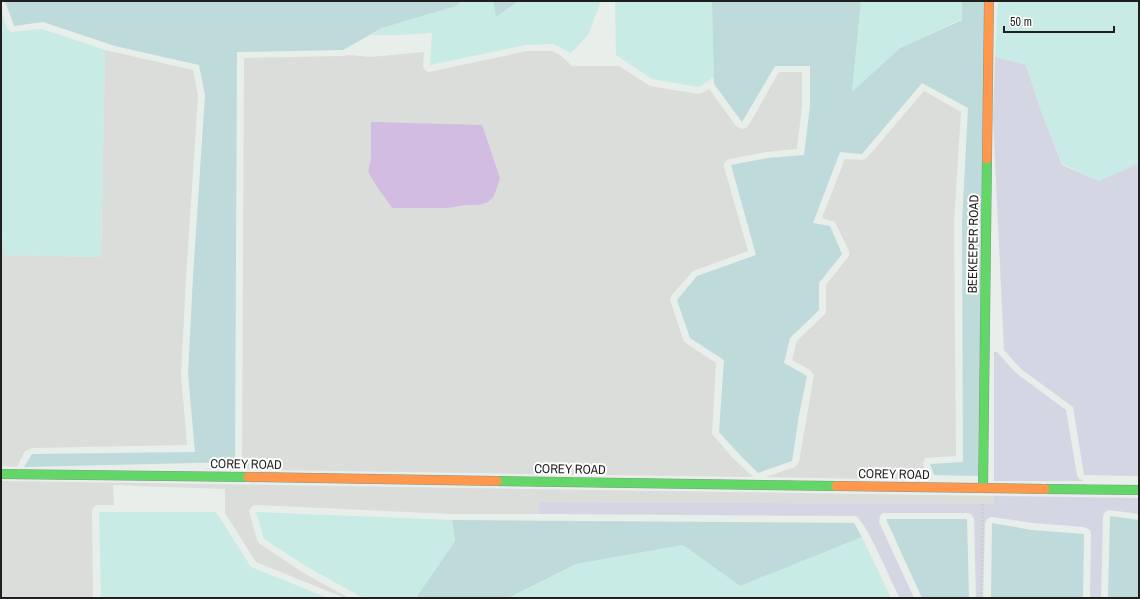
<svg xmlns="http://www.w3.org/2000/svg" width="1140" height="599" font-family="'Archivo Narrow',sans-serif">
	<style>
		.residential { fill: #daddda; fill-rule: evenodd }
		.grass { fill: #c8ebe6 }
		.forest { fill: #bedadb }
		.wetland { fill: #d4d7e3 }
		.water { fill: #d2bce1 }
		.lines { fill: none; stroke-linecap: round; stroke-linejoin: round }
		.fast-casing { stroke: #80988c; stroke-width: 10 }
		.slow-casing { stroke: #80988c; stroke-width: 10 }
		.path { stroke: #cad3c4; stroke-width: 2.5; stroke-dasharray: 2 2; stroke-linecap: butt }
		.fast { stroke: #63d668; stroke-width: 9 }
		.slow { stroke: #ff974d; stroke-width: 9 }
		.labels { text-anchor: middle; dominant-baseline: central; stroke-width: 4; stroke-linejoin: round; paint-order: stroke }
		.street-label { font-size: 13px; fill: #1f1f1f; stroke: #fff }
	</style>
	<rect width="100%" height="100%" fill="#e8eee9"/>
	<!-- residential -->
	<g class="residential">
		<polygon points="105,50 193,70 198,96 186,277 181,374 187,445 32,448 25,451 17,467 1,466 1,232 6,255 101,257"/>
		<path d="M 527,51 L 552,51 L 560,55 L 572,66 L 619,66 L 650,86 L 698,94 L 702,93 L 709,89 L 736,126 L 742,129 L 746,128 L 749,125 L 779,72 L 802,72 L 802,106 L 797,149 L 766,152 L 729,159 L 724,163 L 724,167 L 748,251 L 693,271 L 671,296 L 670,300 L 684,342 L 716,363 L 712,434 L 733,458 L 753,477 L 202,469 L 237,468 L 241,466 L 242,462 L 244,58 L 343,56 L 348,55 L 371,57 L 424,52 L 423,67 L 425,70 L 429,72 ZM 371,122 L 479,205 L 466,205 L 448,208 L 392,208 L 383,193 L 374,183 L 368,171 L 371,159 Z"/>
		<polygon points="924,91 961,112 954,222 956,456 925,458 923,464 929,480 766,477 795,467 799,462 814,375 810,370 792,360 797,341 826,313 826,285 849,256 849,251 835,222 822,218 845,159 861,160 866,159"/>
		<polygon points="1,481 994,496 994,504 540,502 537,514 452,514 257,505 252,506 249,511 257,540 260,544 302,572 349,598 345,598 256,562 225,513 225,489 113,485 114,505 97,505 93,508 92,512 93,598 1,598"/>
	</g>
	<!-- grass -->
	<g class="grass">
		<polygon points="461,1 493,1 496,17 518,3 518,1 601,1 588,35 571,53 553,44 526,45 430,65 432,33 395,35 371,35 382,28 456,6"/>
		<polygon points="615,1 712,1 714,77 699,87 652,79 616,55"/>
		<polygon points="861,1 962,1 962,19 900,48 852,92"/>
		<polygon points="998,1 1139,1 1139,163 1099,181 1062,164 1040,108 1026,65 995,57"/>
		<polygon points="1,10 7,28 11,32 42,29 105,50 101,257 6,255 1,232"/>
		<polygon points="99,512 216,512 251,567 328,598 101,598"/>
		<polygon points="256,512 452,520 455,541 416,598 363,598 306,566 264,539"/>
		<polygon points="862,537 891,598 508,598 576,564 683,545 740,586"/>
	</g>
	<!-- forest -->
	<g class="forest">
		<polygon points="5,1 461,1 456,6 382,28 343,50 237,52 235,462 24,467 32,454 195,452 188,374 193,277 205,95 199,65 115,46 43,22 14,26"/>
		<polygon points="493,1 518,1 518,2 496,17"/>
		<polygon points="712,1 861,1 852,92 900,48 962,20 962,1 985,1 978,476 934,475 930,464 963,462 962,222 968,108 922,83 862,154 840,152 813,223 830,226 842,254 819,283 819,310 790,338 784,363 807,376 799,415 792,461 758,473 739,454 719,432 724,360 690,338 677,300 697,276 756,255 731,165 768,158 804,155 810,106 810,66 775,66 742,122 714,84"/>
		<polygon points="1110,516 1139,520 1139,598 1108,598"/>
		<polygon points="886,519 967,519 969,598 922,598"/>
		<polygon points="452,520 854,523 862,537 740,586 683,545 576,564 508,598 416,598 455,541"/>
		<polygon points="992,523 1032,530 1084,534 1083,598 991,598"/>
	</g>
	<!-- wetland -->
	<g class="wetland">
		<polygon points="995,57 1026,65 1040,108 1062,165 1099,181 1139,163 1139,476 1084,475 1073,407 1021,369 1004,350 993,118"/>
		<polygon points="994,352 997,352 1016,373 1066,410 1077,475 1079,479 1084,481 994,481"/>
		<path d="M 994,496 L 1139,498 L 1139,514 L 1109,510 L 1105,512 L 1103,516 L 1101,598 L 1090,598 L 1091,534 L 1090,530 L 1084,527 L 1033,523 L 992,517 L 988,518 L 985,523 L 983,598 L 976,598 L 974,519 L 971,514 L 967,513 L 883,513 L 880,516 L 879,522 L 914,598 L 900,598 C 891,582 868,525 856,516 L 537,514 L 540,502 L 994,504 Z"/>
	</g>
	<!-- water -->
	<path class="water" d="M 371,122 L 482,125 L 500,178 L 494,196 L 488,202 L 479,205 L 466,205 L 448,208 L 392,208 C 384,195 374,185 368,171 L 371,159 Z"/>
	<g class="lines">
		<!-- fast casing -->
		<g class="fast-casing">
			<g id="fast">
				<polyline points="1,474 248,477"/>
				<polyline points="497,481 836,486"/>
				<polyline points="983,488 987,159"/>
				<polyline points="1045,489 1139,490"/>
			</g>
		</g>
		<!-- slow casing -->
		<g class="slow-casing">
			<g id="slow">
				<polyline points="987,159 989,1"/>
				<polyline points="248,477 497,481"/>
				<polyline points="836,486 1045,489"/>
			</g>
		</g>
		<!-- path -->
		<polyline class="path" points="981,598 983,503"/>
		<!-- fast -->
		<use href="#fast" class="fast"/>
		<!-- slow -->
		<use href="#slow" class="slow"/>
	</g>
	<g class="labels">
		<!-- street labels -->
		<g class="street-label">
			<text transform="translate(973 244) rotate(-89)">BEEKEEPER ROAD</text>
			<text transform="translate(246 464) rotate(1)">COREY ROAD</text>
			<text transform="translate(570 469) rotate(1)">COREY ROAD</text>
			<text transform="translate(894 474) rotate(1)">COREY ROAD</text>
		</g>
	</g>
	<!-- border -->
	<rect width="1140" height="599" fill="none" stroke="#1f1f1f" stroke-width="4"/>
	<!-- scale -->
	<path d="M1004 26v6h110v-6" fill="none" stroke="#1f1f1f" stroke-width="2"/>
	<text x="1010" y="26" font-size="12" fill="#1f1f1f" stroke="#ffffff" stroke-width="3" paint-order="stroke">50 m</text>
</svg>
